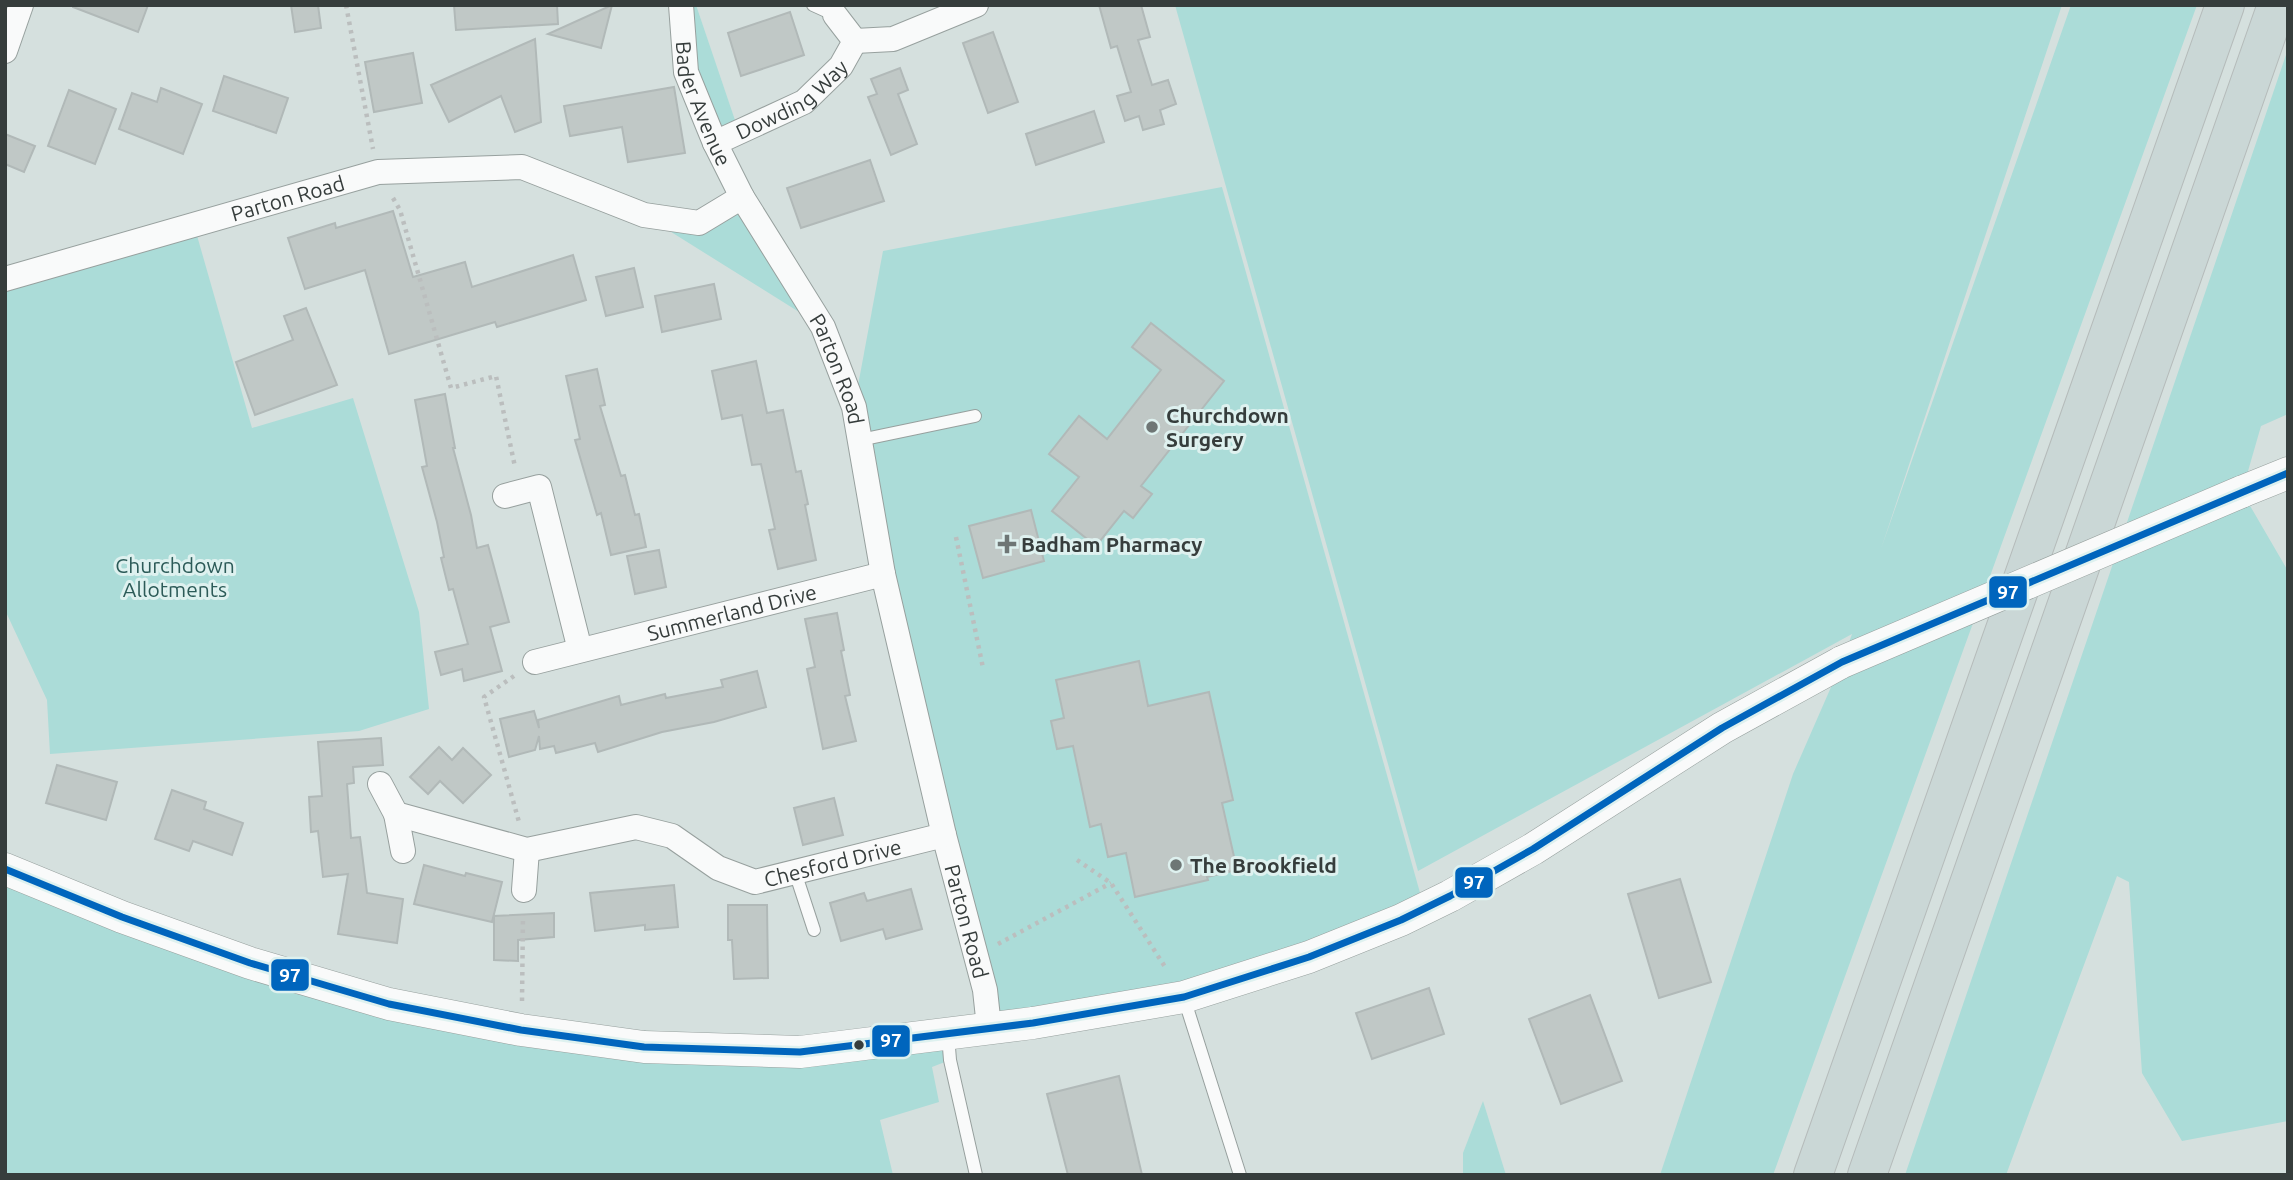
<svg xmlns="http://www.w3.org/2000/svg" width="2293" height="1180" font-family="Ubuntu,sans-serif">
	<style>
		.green { fill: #abdcd8 }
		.building { fill: #c0c8c6; stroke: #b1b9b8; stroke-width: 2 }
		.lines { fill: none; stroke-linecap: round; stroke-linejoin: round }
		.service-casing { stroke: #97a09e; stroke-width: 14 }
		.minor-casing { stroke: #97a09e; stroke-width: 26 }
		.tertiary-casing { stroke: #97a09e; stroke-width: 33 }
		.trunk-casing { stroke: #b5bbba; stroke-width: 40 }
		.path { stroke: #bbbebe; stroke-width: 4.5; stroke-dasharray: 3.5 5; stroke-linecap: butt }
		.service { stroke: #f9fafa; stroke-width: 12 }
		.minor { stroke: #f9fafa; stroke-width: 24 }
		.tertiary { stroke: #f9fafa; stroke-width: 32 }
		.trunk { stroke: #cad7d6; stroke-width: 38 }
		.tertiary-bridge-casing { stroke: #97a09e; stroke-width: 33; stroke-linecap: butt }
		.tertiary-bridge { stroke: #f9fafa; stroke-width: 32 }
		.bus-1-casing { stroke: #def1ef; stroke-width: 12 }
		.bus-1 { stroke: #0065bd; stroke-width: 7 }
		.poi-dot { fill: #6e7675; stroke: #def1ef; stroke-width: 2.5 }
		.bus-dot { fill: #363d3c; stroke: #def1ef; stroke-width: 2.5 }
		.labels { text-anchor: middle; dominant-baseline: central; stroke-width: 6; stroke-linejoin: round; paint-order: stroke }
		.street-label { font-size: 21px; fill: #363d3c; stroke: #def1ef }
		.poi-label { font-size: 21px; font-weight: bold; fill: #363d3c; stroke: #def1ef; text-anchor: start }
		.park-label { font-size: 21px; fill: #2c5b58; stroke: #def1ef }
		.line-badge { stroke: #def1ef; stroke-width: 2.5 }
		.badge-label { font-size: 19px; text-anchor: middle; font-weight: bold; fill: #fff }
	</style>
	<rect width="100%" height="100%" fill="#d5e0de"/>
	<!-- green -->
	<g class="green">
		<polygon points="681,5 696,5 739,132 715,143"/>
		<polygon points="1175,5 2062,5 1881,549 2071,5 2197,5 1773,1175 1660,1175 1793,774 1842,662 1852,634 1418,871"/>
		<polygon points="2288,49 2288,414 2261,426 2242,492 2288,571 2288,1121 2182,1141 2142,1073 2129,882 2117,876 2006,1175 1905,1175"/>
		<polygon points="1222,187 1424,907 1309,957 989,1027 854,407 883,251"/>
		<polygon points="742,197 823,327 644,215 699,223"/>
		<polygon points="194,225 252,428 353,398 419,612 429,709 359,731 50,754 47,700 5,610 5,279"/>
		<polygon points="5,869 250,963 644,1047 948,1034 950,1060 932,1067 939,1102 880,1120 893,1175 5,1175"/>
		<polygon points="1483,1101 1506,1175 1463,1175 1463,1153"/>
	</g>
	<!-- building -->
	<g class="building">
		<polygon points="73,5 148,5 138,32 73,7"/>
		<polygon points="291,5 318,5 321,28 295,32"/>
		<polygon points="454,5 557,5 558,24 456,30"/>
		<polygon points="612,5 601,48 548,34"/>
		<polygon points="1099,5 1141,5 1150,37 1138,40 1152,85 1168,80 1176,104 1160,110 1164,124 1143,130 1139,116 1125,121 1117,96 1131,92 1117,46 1111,48"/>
		<polygon points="790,12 804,55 741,76 728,33"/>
		<polygon points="993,32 1018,102 988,113 963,43"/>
		<polygon points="535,39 541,122 515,132 501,96 449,122 431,85"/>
		<polygon points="413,53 422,103 374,112 365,62"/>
		<polygon points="900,68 908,90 898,94 917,144 891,155 868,97 877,94 871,79"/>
		<polygon points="224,76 288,98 276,133 213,111"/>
		<polygon points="674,87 685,153 628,162 622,127 570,136 564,106"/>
		<polygon points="161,88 202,104 183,154 119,129 132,93 157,102"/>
		<polygon points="69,90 116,109 95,164 48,146"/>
		<polygon points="1094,111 1104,142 1036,165 1026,134"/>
		<polygon points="5,134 35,146 24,172 5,164"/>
		<polygon points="870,160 884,201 801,228 787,188"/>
		<polygon points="393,211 413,277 465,262 472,287 573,255 586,300 497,327 495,322 389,354 365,270 305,289 288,238 335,223 336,228"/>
		<polygon points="634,268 643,307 606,316 596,277"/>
		<polygon points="714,284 721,319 662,332 655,296"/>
		<polygon points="306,308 337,385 255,415 236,362 293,340 284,316"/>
		<polygon points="1151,323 1224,381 1141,486 1152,494 1133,518 1124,511 1096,546 1052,511 1079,477 1049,454 1079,416 1107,439 1161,370 1132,347"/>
		<polygon points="756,361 767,413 783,410 796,472 801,471 808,504 805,505 816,560 778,569 769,530 775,529 761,464 752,465 742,415 722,419 712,371"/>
		<polygon points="597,369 605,405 600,406 621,476 625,475 635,515 639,514 646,547 611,555 601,513 597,515 575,440 580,439 566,376"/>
		<polygon points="445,394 455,448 453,448 471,515 477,548 488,545 509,622 490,627 502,671 464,681 462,669 441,675 435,652 468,644 453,589 449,590 441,558 444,557 437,522 422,467 427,466 415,400"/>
		<polygon points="1031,510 1044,561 983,578 969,526"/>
		<polygon points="659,550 666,587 635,594 627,556"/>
		<polygon points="837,613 844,650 841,651 850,695 845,696 856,741 823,749 807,669 815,667 805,619"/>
		<polygon points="1139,661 1148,706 1209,692 1233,800 1222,803 1237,870 1207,877 1208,880 1135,897 1126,853 1108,857 1101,824 1090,827 1073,746 1057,749 1051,721 1064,718 1056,680"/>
		<polygon points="757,671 766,707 714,722 662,732 598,752 595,743 556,753 554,746 540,749 539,736 535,750 509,757 500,719 534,711 539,728 538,720 619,696 621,705 665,694 666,698 723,687 721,680"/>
		<polygon points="381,738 383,765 353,767 354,783 347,784 351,838 360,837 367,893 403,899 397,943 338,934 348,874 323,877 318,831 311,832 309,797 322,796 318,742"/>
		<polygon points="439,747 452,760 463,748 491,775 463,803 440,781 428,794 410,777"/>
		<polygon points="57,765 117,782 106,820 46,803"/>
		<polygon points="172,790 206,802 204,809 243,823 232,855 193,841 189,851 155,839"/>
		<polygon points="834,798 843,835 803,845 794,808"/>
		<polygon points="424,865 465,876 466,873 502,882 492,922 414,904"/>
		<polygon points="1680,879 1711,982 1659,998 1628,894"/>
		<polygon points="674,885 678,927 645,930 645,925 595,931 590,893"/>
		<polygon points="911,889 922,929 886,939 883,929 841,941 830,903 864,893 867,901"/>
		<polygon points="728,905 767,905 768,978 734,979 732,940 728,940"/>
		<polygon points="554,913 554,937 518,940 518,961 494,960 494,916"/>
		<polygon points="1429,988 1444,1034 1372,1059 1356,1013"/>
		<polygon points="1590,995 1622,1081 1561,1104 1529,1019"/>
		<polygon points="1119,1076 1142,1175 1068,1175 1047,1094"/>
	</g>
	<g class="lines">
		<!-- service casing -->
		<g class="service-casing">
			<g id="service">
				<polyline points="813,5 835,15"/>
				<polyline points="860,440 975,416"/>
				<polyline points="795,872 814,930"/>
				<polyline points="1184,998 1240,1175"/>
				<polyline points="948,1035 950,1060 976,1175"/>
			</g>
		</g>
		<!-- minor casing -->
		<g class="minor-casing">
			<g id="minor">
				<path id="s1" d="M 681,5 L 686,72 L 715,143 L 742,197 L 823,327 L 854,407 L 883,574 L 944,835 L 985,990 L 989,1027"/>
				<polyline points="855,41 893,39 976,5"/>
				<polyline points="5,51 21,5"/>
				<path id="s2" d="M 715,143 L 804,102 L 841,66 L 855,41 L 835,15"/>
				<path id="s3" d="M 5,279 L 378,172 L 522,167 L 644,215 L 699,223 L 742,197"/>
				<polyline points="505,496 539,487 580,650"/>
				<path id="s4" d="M 535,662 L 883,574"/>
				<path id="s5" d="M 380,784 L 396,814 L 527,850 L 636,827 L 672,836 L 718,868 L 755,882 L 944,835"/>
				<polyline points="396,814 403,851"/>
				<polyline points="524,890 527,850"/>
			</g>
		</g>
		<!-- tertiary casing -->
		<g class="tertiary-casing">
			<g id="tertiary">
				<polyline points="2241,492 2288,473"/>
				<polyline points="5,869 122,917 250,963 389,1004 521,1030 644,1047 800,1052 1033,1023 1184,997 1309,957 1401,920 1450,896 1533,849 1722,728 1842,662"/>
			</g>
		</g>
		<!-- trunk casing -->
		<g class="trunk-casing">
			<g id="trunk">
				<polyline points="1813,1175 2225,5"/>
				<polyline points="1867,1175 2277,5"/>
			</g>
		</g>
		<!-- path -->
		<g class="path">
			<polyline points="346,5 373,149"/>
			<polyline points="393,198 400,210 451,388 496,376 515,467"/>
			<polyline points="956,537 983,668"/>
			<polyline points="514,676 484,697 519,822"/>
			<polyline points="1077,860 1111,883 1167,970"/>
			<polyline points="998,944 1111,883"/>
			<polyline points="522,1001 523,915"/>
		</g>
		<!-- service -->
		<use href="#service" class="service"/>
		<!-- minor -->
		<use href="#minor" class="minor"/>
		<!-- tertiary -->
		<use href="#tertiary" class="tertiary"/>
		<!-- trunk -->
		<use href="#trunk" class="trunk"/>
		<!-- tertiary-bridge casing -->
		<g class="tertiary-bridge-casing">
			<polyline id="tertiary-bridge" points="1842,662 2241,492"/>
		</g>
		<!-- tertiary-bridge -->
		<use href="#tertiary-bridge" class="tertiary-bridge"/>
		<!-- bus-1 casing -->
		<g class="bus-1-casing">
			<polyline id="bus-1" points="5,869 122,917 250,963 389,1004 521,1030 644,1047 800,1052 1033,1023 1184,997 1309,957 1401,920 1450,896 1533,849 1722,728 1842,662 2288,473"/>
		</g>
		<!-- bus-1 -->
		<use href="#bus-1" class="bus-1"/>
	</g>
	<!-- markers -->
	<g class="poi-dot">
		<circle cx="1152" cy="427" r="7"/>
		<path d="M1003.5 533.5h7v7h7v7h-7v7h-7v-7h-7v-7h7z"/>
		<circle cx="1176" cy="865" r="7"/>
	</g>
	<circle class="bus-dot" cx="859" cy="1045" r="6"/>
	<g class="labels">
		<!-- street labels -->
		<g class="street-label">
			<text stroke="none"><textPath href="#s2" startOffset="89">Dowding Way</textPath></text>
			<text stroke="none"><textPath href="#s1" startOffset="102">Bader Avenue</textPath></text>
			<text stroke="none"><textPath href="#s3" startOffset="294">Parton Road</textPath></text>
			<text stroke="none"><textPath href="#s1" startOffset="402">Parton Road</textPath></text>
			<text stroke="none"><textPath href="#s4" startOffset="203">Summerland Drive</textPath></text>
			<text stroke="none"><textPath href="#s5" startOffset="494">Chesford Drive</textPath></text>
			<text stroke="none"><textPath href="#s1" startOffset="970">Parton Road</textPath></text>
		</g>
		<!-- poi labels -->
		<g class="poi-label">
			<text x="1166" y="415">Churchdown<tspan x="1166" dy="24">Surgery</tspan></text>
			<text x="1021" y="544">Badham Pharmacy</text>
			<text x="1190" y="865">The Brookfield</text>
		</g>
		<!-- park labels -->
		<g class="park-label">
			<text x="175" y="565">Churchdown<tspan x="175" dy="24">Allotments</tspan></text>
		</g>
	</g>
	<g class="line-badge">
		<rect x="1988" y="575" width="40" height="34" rx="7" fill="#0065bd"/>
		<rect x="1454" y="866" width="40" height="33" rx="7" fill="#0065bd"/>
		<rect x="270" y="958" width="40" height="34" rx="7" fill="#0065bd"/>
		<rect x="871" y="1024" width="40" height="34" rx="7" fill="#0065bd"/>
	</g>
	<g class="badge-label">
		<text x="2008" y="599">97</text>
		<text x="1474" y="889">97</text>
		<text x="290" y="982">97</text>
		<text x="891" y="1047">97</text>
	</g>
	<!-- border -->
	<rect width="2293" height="1180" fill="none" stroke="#363d3c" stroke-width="14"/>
</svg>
